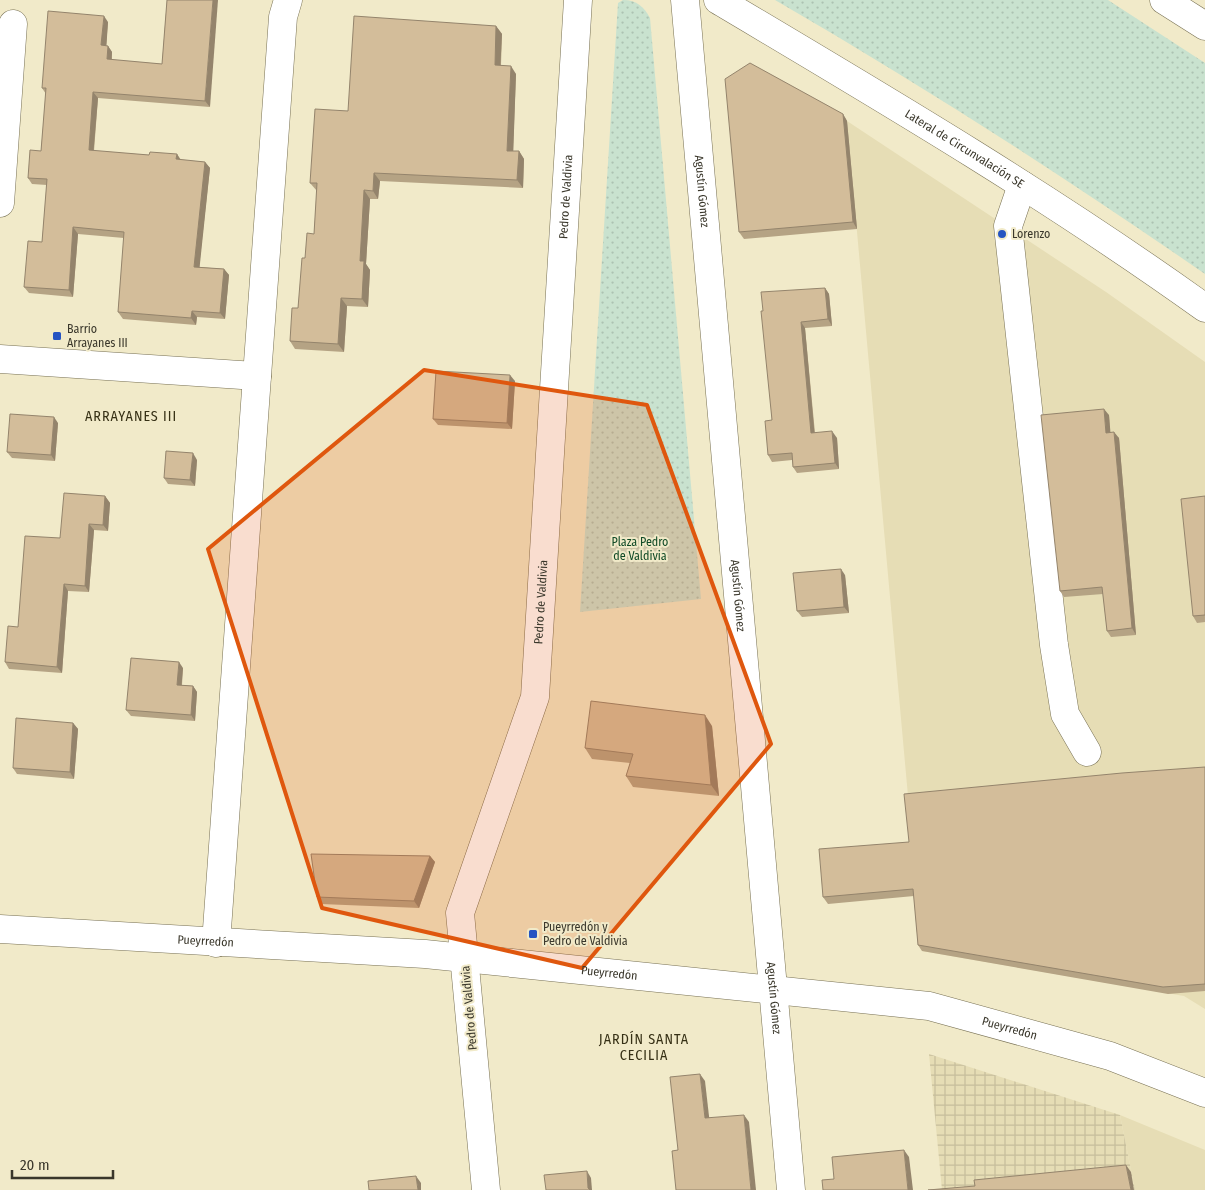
<svg xmlns="http://www.w3.org/2000/svg" width="1205" height="1190" font-family="'Fira Sans Condensed',sans-serif">
	<style>
		.built { fill: #e6ddb5 }
		.industrial { fill: url(#industrial-grid) }
		.grass { fill: url(#grass-dots) }
		.lines { fill: none; stroke-linecap: round; stroke-linejoin: round }
		.minor-casing { stroke: #787154; stroke-width: 29 }
		.highway-casing { stroke: #787154; stroke-width: 29 }
		.minor { stroke: #fff; stroke-width: 28 }
		.highway { stroke: #fff; stroke-width: 28 }
		.wall { fill: #b5a384 }
		.shaded-wall { fill: #94846c }
		.building { fill: #d3bd9a; stroke: #94846c }
		.marked { fill: #df570e; fill-opacity: 0.2; stroke: #df570e; stroke-width: 4; stroke-linejoin: round }
		.poi-dot { fill: #2554c2; stroke: #f1eac9; stroke-width: 2 }
		.labels { text-anchor: middle; dominant-baseline: central; stroke-width: 4; stroke-linejoin: round; paint-order: stroke }
		.street-label { font-size: 12px; fill: #3a372b; stroke: #f1eac9 }
		.poi-label { font-size: 12px; fill: #3a372b; stroke: #f1eac9; text-anchor: start }
		.park-label { font-size: 12px; fill: #104a26; stroke: #f1eac9 }
		.neighbourhood-label { font-size: 14px; letter-spacing: 1px; fill: #363015; stroke: #f1eac9 }
	</style>
	<defs>
		<pattern id="industrial-grid" width="8" height="8" patternUnits="userSpaceOnUse" patternTransform="scale(1.25)"><rect width="8" height="8" fill="#e6ddb5"/><path d="M0 4h8M4 0v8" fill="none" stroke="#c6be9c"/></pattern>
		<pattern id="grass-dots" width="8" height="8" patternUnits="userSpaceOnUse" patternTransform="scale(1.25)"><rect width="8" height="8" fill="#c9e2cf"/><path d="M2 2h.1M6 6h.1" fill="none" stroke="#adc2b2" stroke-width="1.8" stroke-linecap="round"/></pattern>
	</defs>
	<rect width="100%" height="100%" fill="#f1eac9"/>
	<!-- built -->
	<g class="built">
		<polygon points="847,121 1106,292 1205,362 1205,1009 1184,996 922,951"/>
		<polygon points="1120,1115 1205,1150 1205,1190 1135,1190"/>
	</g>
	<!-- industrial -->
	<polygon class="industrial" points="929,1054 1120,1115 1135,1190 942,1190"/>
	<!-- grass -->
	<g class="grass">
		<path d="M 623,0 C 637,0 644,7 650,18 L 701,599 L 580,612 L 618,3 Z"/>
		<path d="M 775,0 L 1108,0 L 1205,63 L 1205,274 C 1065,177 922,85 775,0 Z"/>
	</g>
	<g class="lines">
		<!-- minor casing -->
		<g class="minor-casing">
			<g id="minor">
				<path id="s1" d="M 685,0 L 791,1190"/>
				<path id="s2" d="M 718,0 C 883,98 1049,196 1205,308"/>
				<polyline points="1022,185 1008,226 1054,645 1065,714 1087,752"/>
				<polyline points="0,203 13,24"/>
				<polyline points="0,359 257,376"/>
				<path id="s3" d="M 0,929 L 425,954 L 929,1006 L 1110,1056 L 1205,1093"/>
				<polyline points="216,943 283,17 288,0"/>
				<path id="s4" d="M 486,1190 L 460,913 L 535,697 L 578,0"/>
			</g>
		</g>
		<!-- highway casing -->
		<g class="highway-casing">
			<polyline id="highway" points="1164,0 1205,26"/>
		</g>
		<!-- minor -->
		<use href="#minor" class="minor"/>
		<!-- highway -->
		<use href="#highway" class="highway"/>
	</g>
	<!-- wall -->
	<g class="wall">
		<polygon points="167,0 210,107 98,98 94,151 149,155 177,154 181,160 205,162 210,168 199,267 224,269 229,275 225,319 197,317 196,325 123,319 118,312 124,238 78,234 73,297 29,293 24,287 42,242 47,185 32,184 28,178 41,151 46,94 42,88 108,22 106,46 108,46 112,52 112,60 162,64"/>
		<polygon points="496,26 502,34 501,65 516,74 513,151 519,151 524,159 523,188 380,181 378,199 370,199 366,264 370,270 368,307 347,306 344,352 295,349 290,341 298,308 305,258 314,234 317,191 310,183 348,111"/>
		<polygon points="843,114 847,121 857,229 744,239 739,232"/>
		<polygon points="825,288 829,294 832,326 805,328 815,433 837,438 839,469 797,473 793,467 792,460 772,462 768,455 772,420 763,311"/>
		<polygon points="515,381 512,429 438,425 433,419"/>
		<polygon points="1109,415 1110,433 1119,438 1136,635 1111,637 1107,631 1103,594 1064,597 1060,591"/>
		<polygon points="58,423 55,461 12,458 7,452"/>
		<polygon points="197,460 195,486 168,484 164,478"/>
		<polygon points="105,496 110,503 108,531 94,530 89,592 68,591 62,673 9,669 5,662 18,627 60,538"/>
		<polygon points="1205,496 1205,622 1197,623 1193,616"/>
		<polygon points="845,575 849,613 802,617 797,611"/>
		<polygon points="183,668 182,685 193,686 197,692 195,721 131,716 126,710"/>
		<polygon points="73,723 78,729 74,779 17,774 13,768"/>
		<polygon points="712,726 719,796 633,787 626,776 630,763 592,759 585,748"/>
		<polygon points="1205,767 1205,991 1168,994 922,951 918,945 914,896 828,904 823,897 909,842"/>
		<polygon points="430,856 435,862 419,908 321,904 317,897"/>
	</g>
	<!-- shaded-wall -->
	<g class="shaded-wall">
		<polygon points="213,0 218,0 210,107 205,101"/>
		<polygon points="104,16 108,22 106,52 101,45"/>
		<polygon points="496,26 502,34 500,73 495,65"/>
		<polygon points="108,46 112,52 111,66 107,59"/>
		<polygon points="511,66 516,74 513,159 507,151"/>
		<polygon points="93,92 98,98 93,157 89,150"/>
		<polygon points="843,114 847,121 857,229 853,222"/>
		<polygon points="519,151 524,159 523,188 517,180"/>
		<polygon points="177,154 181,161 176,159"/>
		<polygon points="205,162 210,168 199,273 194,267"/>
		<polygon points="374,173 380,181 378,199 373,191"/>
		<polygon points="364,190 370,199 366,264 370,270 368,307 362,299 360,261"/>
		<polygon points="73,227 78,234 73,297 69,290"/>
		<polygon points="224,269 229,275 225,319 220,313"/>
		<polygon points="825,288 829,294 832,326 828,319"/>
		<polygon points="341,298 347,306 344,352 338,344"/>
		<polygon points="192,311 197,317 196,325 191,318"/>
		<polygon points="801,322 805,328 815,439 811,433"/>
		<polygon points="510,375 515,381 512,429 507,423"/>
		<polygon points="1104,409 1109,415 1111,439 1106,433"/>
		<polygon points="54,417 58,423 55,461 51,455"/>
		<polygon points="832,431 837,438 839,469 835,463"/>
		<polygon points="1114,432 1119,438 1136,635 1132,628"/>
		<polygon points="193,453 197,460 195,486 190,480"/>
		<polygon points="105,496 110,503 108,531 103,525"/>
		<polygon points="89,524 94,530 89,592 85,586"/>
		<polygon points="841,569 845,575 849,613 844,607"/>
		<polygon points="64,584 68,591 62,673 57,667"/>
		<polygon points="179,662 183,668 181,691 177,685"/>
		<polygon points="193,686 197,692 195,721 191,715"/>
		<polygon points="705,715 712,726 719,796 711,785"/>
		<polygon points="73,723 78,729 74,779 70,772"/>
		<polygon points="430,856 435,862 419,908 414,901"/>
		<polygon points="700,1074 705,1081 710,1125 705,1118"/>
		<polygon points="744,1115 749,1122 756,1190 751,1190"/>
		<polygon points="904,1150 909,1157 913,1190 908,1190"/>
		<polygon points="1126,1165 1131,1172 1134,1190 1131,1190"/>
		<polygon points="587,1171 591,1178 592,1190 590,1190 588,1188"/>
		<polygon points="416,1176 421,1183 421,1190 418,1190"/>
	</g>
	<!-- building -->
	<g class="building">
		<polygon points="167,0 213,0 205,101 93,92 89,150 149,155 150,152 177,154 176,159 205,162 194,267 224,269 220,313 192,311 191,318 118,312 124,232 73,227 69,290 24,287 28,241 42,242 47,179 28,178 30,150 41,151 46,88 42,88 48,11 104,16 101,45 108,46 107,59 162,64"/>
		<polygon points="354,16 496,26 495,65 511,66 507,151 519,151 517,180 374,173 373,191 364,190 360,261 364,261 362,299 341,298 338,344 290,341 292,308 298,308 302,258 305,258 307,233 314,234 317,183 310,183 315,109 348,111"/>
		<polygon points="750,63 843,114 853,222 739,232 725,79"/>
		<polygon points="825,288 828,319 801,322 811,433 832,431 835,463 793,467 792,453 768,455 765,421 772,420 761,311 763,311 761,292"/>
		<polygon points="436,371 510,375 507,423 433,419"/>
		<polygon points="1104,409 1106,433 1114,432 1132,628 1107,631 1102,587 1060,591 1041,415"/>
		<polygon points="10,414 54,417 51,455 7,452"/>
		<polygon points="166,451 193,453 190,480 164,478"/>
		<polygon points="64,493 105,496 103,525 89,524 85,586 64,584 57,667 5,662 8,626 18,627 25,536 60,538"/>
		<polygon points="1205,496 1205,615 1193,616 1181,499"/>
		<polygon points="841,569 844,607 797,611 793,573"/>
		<polygon points="131,658 179,662 177,685 193,686 191,715 126,710"/>
		<polygon points="591,701 705,715 711,785 626,776 633,754 585,748"/>
		<polygon points="16,718 73,723 70,772 13,768"/>
		<polygon points="1205,767 1205,984 1163,987 918,945 913,889 823,897 819,849 909,842 904,794 1122,773"/>
		<polygon points="311,854 430,856 414,901 317,897"/>
		<polygon points="700,1074 705,1118 744,1115 751,1190 676,1190 672,1151 678,1150 670,1077"/>
		<polygon points="904,1150 908,1190 823,1190 822,1180 834,1179 832,1157"/>
		<polygon points="1126,1165 1131,1190 928,1190 975,1186 974,1180"/>
		<polygon points="587,1171 588,1188 590,1190 546,1190 544,1175"/>
		<polygon points="416,1176 418,1190 369,1190 368,1181"/>
	</g>
	<!-- marked area -->
	<path class="marked" d="M 424,370 L 647,405 L 771,744 L 582,968 L 322,908 L 208,549 Z"/>
	<!-- markers -->
	<g class="poi-dot">
		<circle cx="1002" cy="234" r="5"/>
		<rect x="52" y="331" width="10" height="10" rx="2.5"/>
		<rect x="528" y="929" width="10" height="10" rx="2.5"/>
	</g>
	<g class="labels">
		<!-- street labels -->
		<g class="street-label">
			<text stroke="none"><textPath href="#s2" startOffset="288">Lateral de Circunvalación SE</textPath></text>
			<text stroke="none"><textPath href="#s1" startOffset="192">Agustín Gómez</textPath></text>
			<text stroke="none"><textPath href="#s4" startOffset="1008">Pedro de Valdivia</textPath></text>
			<text stroke="none"><textPath href="#s1" startOffset="598">Agustín Gómez</textPath></text>
			<text stroke="none"><textPath href="#s4" startOffset="602">Pedro de Valdivia</textPath></text>
			<text stroke="none"><textPath href="#s3" startOffset="206">Pueyrredón</textPath></text>
			<text stroke="none"><textPath href="#s3" startOffset="611">Pueyrredón</textPath></text>
			<text stroke="none"><textPath href="#s1" startOffset="1002">Agustín Gómez</textPath></text>
			<text transform="translate(469 1008) rotate(-95)">Pedro de Valdivia</text>
			<text stroke="none"><textPath href="#s3" startOffset="1016">Pueyrredón</textPath></text>
		</g>
		<!-- poi labels -->
		<g class="poi-label">
			<text x="1012" y="234">Lorenzo</text>
			<text x="67" y="329">Barrio<tspan x="67" dy="14">Arrayanes III</tspan></text>
			<text x="543" y="927">Pueyrredón y<tspan x="543" dy="14">Pedro de Valdivia</tspan></text>
		</g>
		<!-- park labels -->
		<g class="park-label">
			<text x="640" y="542">Plaza Pedro<tspan x="640" dy="14">de Valdivia</tspan></text>
		</g>
		<!-- neighbourhood labels -->
		<g class="neighbourhood-label">
			<text x="131" y="416">ARRAYANES III</text>
			<text x="644" y="1039">JARDÍN SANTA<tspan x="644" dy="16">CECILIA</tspan></text>
		</g>
	</g>
	<!-- scale -->
	<path d="M12 1170v8h101v-8" fill="none" stroke="#3a372b" stroke-width="2.5"/>
	<text x="20" y="1170" font-size="15" fill="#3a372b" stroke="#f1eac9" stroke-width="4" paint-order="stroke">20 m</text>
</svg>
